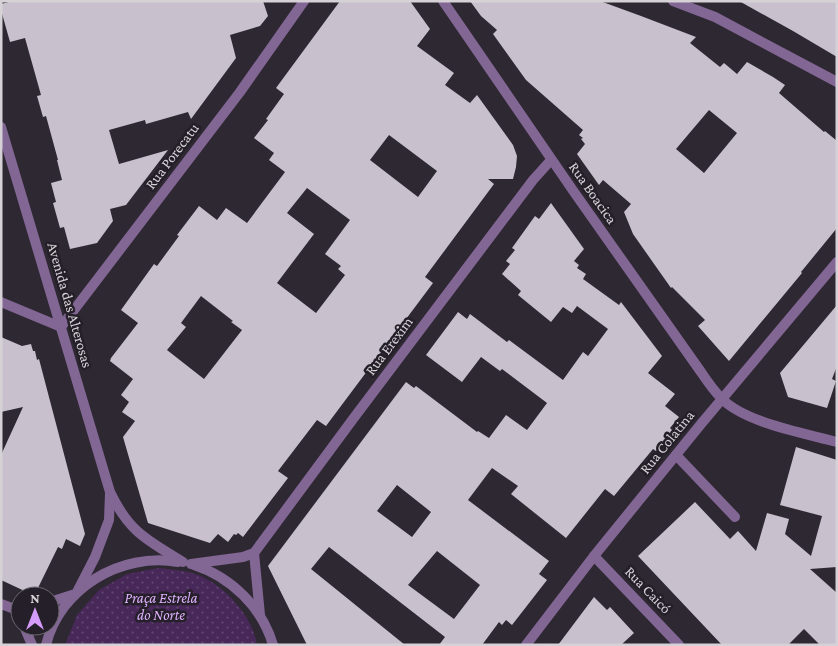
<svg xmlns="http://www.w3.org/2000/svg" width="838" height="646" font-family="'Crimson Pro',serif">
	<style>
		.park { fill: url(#park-dots) }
		.building { fill: #c8c0cd; fill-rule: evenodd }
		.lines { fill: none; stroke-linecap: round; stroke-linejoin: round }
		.service { stroke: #826694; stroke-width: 10 }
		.minor { stroke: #826694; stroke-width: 10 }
		.labels { text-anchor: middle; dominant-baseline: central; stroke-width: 5; stroke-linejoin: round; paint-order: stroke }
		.street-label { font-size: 15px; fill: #d5d1d7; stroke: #241f28 }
		.park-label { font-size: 15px; font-style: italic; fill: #deb0fc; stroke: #241f28 }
	</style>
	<defs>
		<pattern id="park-dots" width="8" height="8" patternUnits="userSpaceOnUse" patternTransform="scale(1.25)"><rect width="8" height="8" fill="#472859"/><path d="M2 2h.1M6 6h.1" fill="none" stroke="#614670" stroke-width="1.8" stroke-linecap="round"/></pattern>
	</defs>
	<rect width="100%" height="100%" fill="#2e2832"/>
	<!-- park -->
	<path class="park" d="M 158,568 C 168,569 179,570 189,572 C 220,580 252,613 257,645 L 65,645 L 77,615 L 99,590 L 127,574 Z"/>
	<!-- building -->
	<g class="building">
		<polygon points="13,1 263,1 268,16 260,26 230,35 236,58 191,119 188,112 146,124 145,120 109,130 119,164 168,150 126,205 110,209 113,221 97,243 70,249 64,227 60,228 53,203 56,202 51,183 62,180 57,160 58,160 46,116 43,117 37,96 41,95 25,38 10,42 1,10 1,4"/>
		<path d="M 340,1 L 410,1 L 430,29 L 417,46 L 454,73 L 445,85 L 470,103 L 477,95 L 513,145 L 517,156 L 516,167 L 513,179 L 488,179 L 494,184 L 425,277 L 433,283 L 326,426 L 317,420 L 278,471 L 288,478 L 243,537 L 238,533 L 236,535 L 234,534 L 228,542 L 218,534 L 210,543 L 148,523 L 123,437 L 135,421 L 122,412 L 129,402 L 121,395 L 133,379 L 110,361 L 111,358 L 138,323 L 121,310 L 154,264 L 157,266 L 179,236 L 177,235 L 199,206 L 217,220 L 226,208 L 247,223 L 285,172 L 269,160 L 274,153 L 254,138 L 268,120 L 266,119 L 284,94 L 276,88 ZM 389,135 L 437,171 L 418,197 L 370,160 ZM 307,188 L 350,220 L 325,254 L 341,266 L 338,269 L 345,275 L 316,313 L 277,283 L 314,234 L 287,213 ZM 201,296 L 233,321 L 231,322 L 242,330 L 204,379 L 167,350 L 186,327 L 181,323 Z"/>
		<path d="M 470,1 L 600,1 L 641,16 L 696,37 L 690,43 L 720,67 L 724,63 L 737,74 L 747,62 L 773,77 L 785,85 L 779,93 L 824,132 L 825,131 L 837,141 L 837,228 L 801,272 L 802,273 L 729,361 L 698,326 L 705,320 L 672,287 L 671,288 L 633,234 L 624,212 L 631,204 L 603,180 L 599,185 L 577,154 L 585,144 L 581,139 L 583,138 L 579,135 L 583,130 L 526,80 L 493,34 L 497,30 L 481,16 ZM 709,110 L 737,133 L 704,173 L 676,149 Z"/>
		<polygon points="739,1 837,1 837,57 793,31"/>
		<path d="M 551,203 L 584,249 L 574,261 L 579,265 L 577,268 L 586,274 L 583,279 L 619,305 L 621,302 L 662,356 L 648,373 L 675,394 L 665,406 L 679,417 L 670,428 L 673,431 L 656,451 L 653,449 L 614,496 L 605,489 L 566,538 L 511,494 L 518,486 L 492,468 L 468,500 L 549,561 L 539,574 L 547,580 L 512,625 L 506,620 L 502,625 L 499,622 L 482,645 L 439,645 L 445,637 L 329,547 L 311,569 L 405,645 L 307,645 L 268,566 L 406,382 L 414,388 L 416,386 L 477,432 L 478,431 L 489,438 L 506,415 L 527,430 L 547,403 L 502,369 L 500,371 L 481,357 L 462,382 L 426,355 L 458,312 L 467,319 L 470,314 L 507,342 L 509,340 L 563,380 L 583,352 L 588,356 L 608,329 L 577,306 L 572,313 L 563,307 L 551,322 L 518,295 L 521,291 L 502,274 L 510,264 L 506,261 L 515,250 L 512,248 L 535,216 L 539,219 ZM 397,485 L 431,512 L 412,537 L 377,511 ZM 437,551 L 480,585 L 454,619 L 408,585 Z"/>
		<polygon points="837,305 837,366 832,379 836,381 827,408 788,397 780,373"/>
		<polygon points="1,337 22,346 31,344 33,351 35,351 37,360 39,359 85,534 80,546 66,539 62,549 58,547 37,590 31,594 1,580 1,455 23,407 1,412"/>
		<polygon points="796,447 837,460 837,567 810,569 837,593 837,645 820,645 804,629 788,645 722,645 638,556 695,502 730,539 738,531 756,551 767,513 789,519 785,534 811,556 822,516 780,505"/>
		<polygon points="594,597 607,610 610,607 634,633 621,645 558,645"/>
	</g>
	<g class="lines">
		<!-- service -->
		<polyline class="service" points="676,455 735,517"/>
		<!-- minor -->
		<g class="minor">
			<path d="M 443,1 L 574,192 L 701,372 C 707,381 714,391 722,399 C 746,423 804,433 837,442"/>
			<polyline points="673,1 715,17 837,82"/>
			<path d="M 1,127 L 110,492 C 129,532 147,540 183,562"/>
			<polyline points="1,302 61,327 240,92 304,1"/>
			<polyline points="254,553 260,615"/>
			<polyline points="594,556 679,645"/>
			<polyline points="191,564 243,557 254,553 353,419 533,180 551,160"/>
			<path d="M 194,565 C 231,577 262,607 273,645"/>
			<polyline points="78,590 95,557 109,520 110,493"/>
			<polyline points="50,602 75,594"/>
			<polyline points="1,604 20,611"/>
			<polyline points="24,626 32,645"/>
			<path d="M 46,645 C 60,588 121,552 178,562"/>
			<polyline points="526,645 594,556 701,424 837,262"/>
		</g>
	</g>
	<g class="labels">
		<!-- street labels -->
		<g class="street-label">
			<text transform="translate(172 156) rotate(-53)">Rua Porecatu</text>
			<text transform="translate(593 193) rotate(55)">Rua Boacica</text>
			<text transform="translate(70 305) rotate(74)">Avenida das Alterosas</text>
			<text transform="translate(389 346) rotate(-53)">Rua Erexim</text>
			<text transform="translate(667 442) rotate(-51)">Rua Colatina</text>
			<text transform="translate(648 590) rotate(46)">Rua Caicó</text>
		</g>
		<!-- park labels -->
		<g class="park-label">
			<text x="161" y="598">Praça Estrela<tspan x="161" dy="17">do Norte</tspan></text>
		</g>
	</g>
	<!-- border -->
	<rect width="838" height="646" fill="none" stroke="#d5d1d7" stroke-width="5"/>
	<!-- north arrow -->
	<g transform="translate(35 611)"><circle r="24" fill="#241f28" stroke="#6b666e"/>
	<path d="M0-4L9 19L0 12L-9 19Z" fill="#d59bfa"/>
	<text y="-8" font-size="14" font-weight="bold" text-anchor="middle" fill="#d5d1d7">N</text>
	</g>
</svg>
